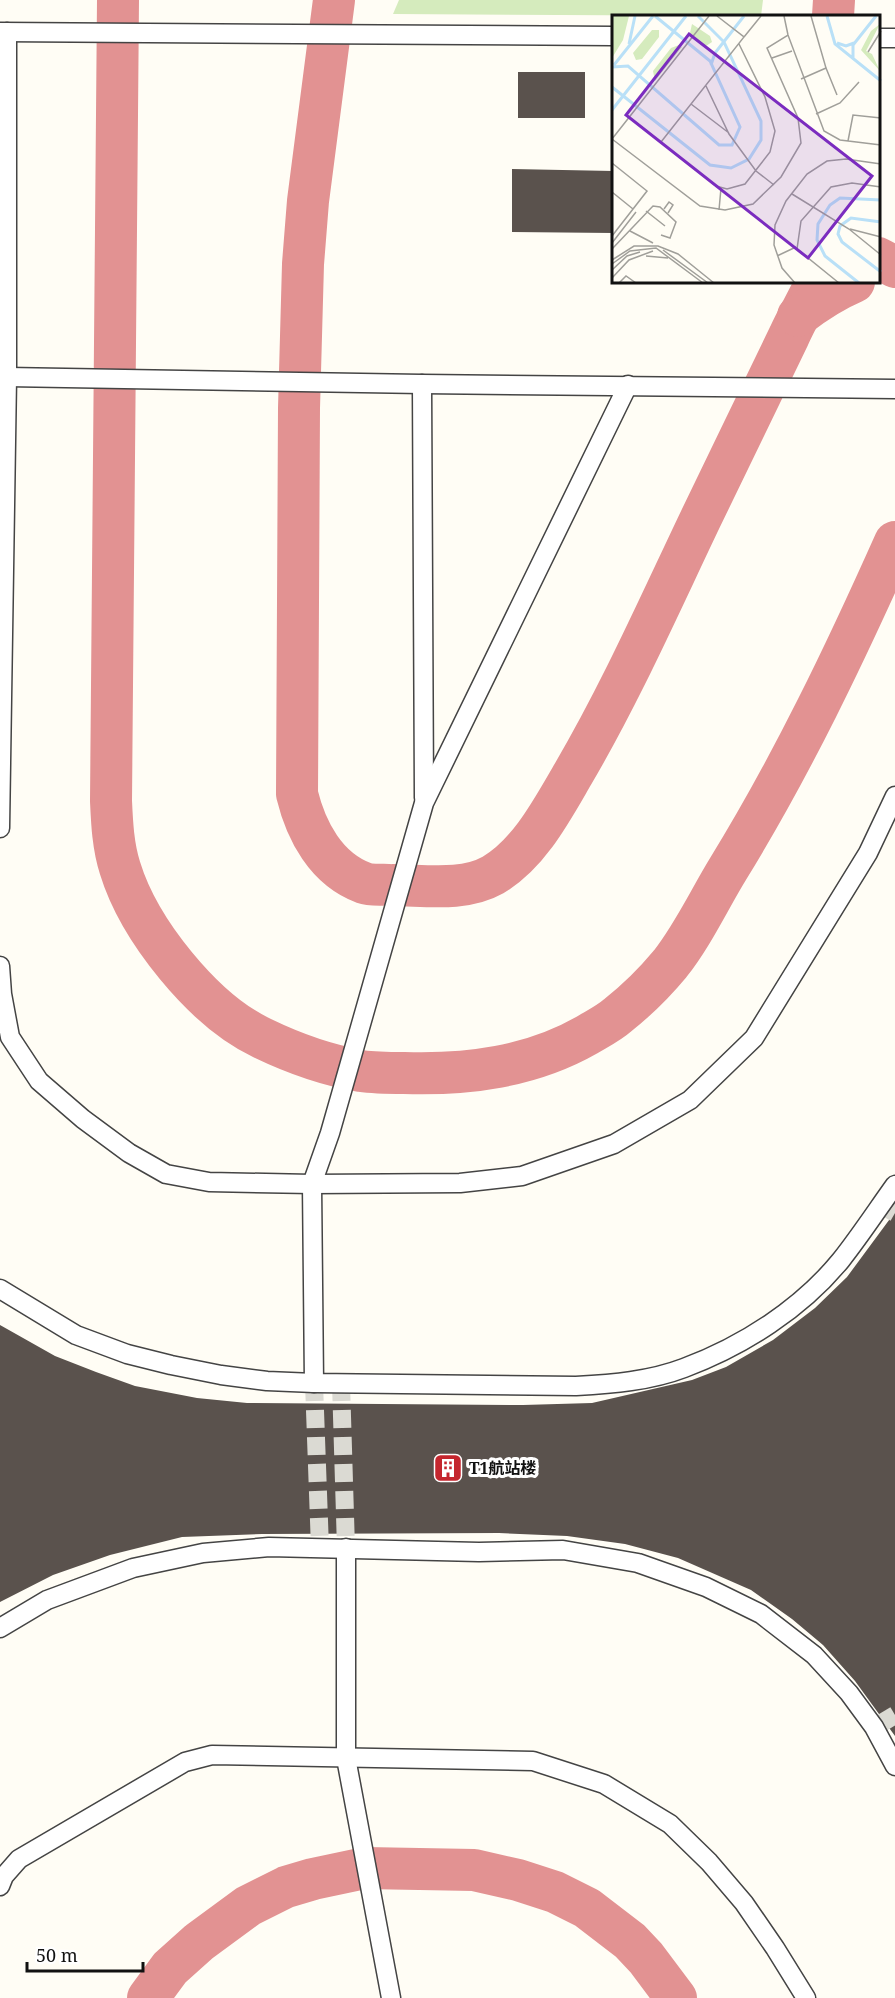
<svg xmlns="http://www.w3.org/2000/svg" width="895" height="1998" font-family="'Noto Serif','Noto Sans SC',serif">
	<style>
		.green { fill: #d5ebbd }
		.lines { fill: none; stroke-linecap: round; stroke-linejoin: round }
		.taxiway { stroke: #e29292; stroke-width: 42 }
		.building { fill: #5a524d }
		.minor-tunnel { stroke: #dbdad3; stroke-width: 18; stroke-dasharray: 18 9; stroke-linecap: butt }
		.minor-casing { stroke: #444; stroke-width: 21 }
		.minor { stroke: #fff; stroke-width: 18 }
		.labels { text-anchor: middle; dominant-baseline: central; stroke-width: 6; stroke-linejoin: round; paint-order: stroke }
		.poi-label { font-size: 16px; font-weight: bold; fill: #111; stroke: #fff; text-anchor: start }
		.inset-river { fill: none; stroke: #b9e0f7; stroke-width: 3 }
		.inset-road { fill: none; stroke: #a09f9a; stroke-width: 1.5 }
		.view { fill: #7b2cbf; fill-opacity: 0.15; stroke: #7b2cbf; stroke-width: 3 }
		.inset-edge { fill: none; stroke: #111; stroke-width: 3 }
	</style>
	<rect width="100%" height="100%" fill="#fffdf5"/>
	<!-- green -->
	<polygon class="green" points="399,0 763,0 761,16 393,14"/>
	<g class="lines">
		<!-- taxiway -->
		<g class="taxiway">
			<path d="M 118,0 L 111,801 C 112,823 113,846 120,868 C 139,930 203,1010 262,1038 C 293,1053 326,1065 361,1071 C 375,1073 389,1073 404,1073 C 468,1075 531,1067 587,1035 C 597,1029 609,1023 618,1015 C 637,1000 655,982 670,964 C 693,935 709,900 728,869 C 792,765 845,654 895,542"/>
			<path d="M 334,0 L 308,201 L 303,264 L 299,408 L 297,794 C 306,831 326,869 364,883 C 372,886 383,884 392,885 C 424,885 463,892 493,875 C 529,854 552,810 573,774 C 621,692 659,606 700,520 C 730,459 759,397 789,336 C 797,318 808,300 816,282"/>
			<polyline points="833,16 834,0"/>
			<polyline points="878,258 895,267"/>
			<path d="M 798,316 C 816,302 833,291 854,282"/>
			<polyline points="148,1998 170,1968 199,1942 248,1906 286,1887 313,1879 365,1868 474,1870 518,1880 555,1892 587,1908 630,1941 646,1958 676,1998"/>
		</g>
	</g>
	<!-- building -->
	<g class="building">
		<rect x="518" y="72" width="67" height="46"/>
		<polygon points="512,169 613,171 613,233 512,232"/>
		<polygon points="895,1212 895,1736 855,1681 823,1645 792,1619 751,1590 678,1558 625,1544 567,1536 499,1533 262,1534 182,1537 110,1555 53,1575 0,1602 0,1325 55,1356 96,1372 135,1386 197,1398 247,1403 523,1405 592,1403 692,1380 726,1367 773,1340 815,1308 847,1277"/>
	</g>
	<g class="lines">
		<!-- minor-tunnel -->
		<g class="minor-tunnel">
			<polyline points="881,1205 895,1213"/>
			<polyline points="314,1383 320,1548"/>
			<polyline points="341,1383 346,1548"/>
			<polyline points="880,1724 895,1715"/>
		</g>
		<!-- minor casing -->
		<g class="minor-casing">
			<g id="minor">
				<polyline points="0,32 613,36"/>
				<polyline points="878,38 895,38"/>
				<polyline points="7,377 422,384 895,389"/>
				<polyline points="422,384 424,798"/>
				<polyline points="0,828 7,377 7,32"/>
				<polyline points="0,966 2,994 10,1037 39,1081 83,1119 129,1153 166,1174 209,1182 312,1184 460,1183 522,1176 614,1144 690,1100 754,1038 868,853 895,796"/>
				<path d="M 0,1289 L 76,1335 L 127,1354 L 171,1365 L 221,1375 L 267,1381 L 314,1383 L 576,1386 C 612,1384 650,1381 684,1368 C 743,1346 801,1309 841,1260 C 860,1236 877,1210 895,1185"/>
				<polyline points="314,1383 312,1184 330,1133 424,803 628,385"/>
				<polyline points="346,1548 346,1758 391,1998"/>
				<polyline points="0,1628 47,1600 133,1568 203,1553 269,1547 479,1552 563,1550 638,1563 706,1587 761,1614 814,1655 849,1693 874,1727 895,1766"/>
				<polyline points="0,1886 4,1876 19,1859 185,1762 212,1755 533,1761 604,1784 670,1824 709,1862 744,1903 775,1948 806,1998"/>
			</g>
		</g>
		<!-- minor -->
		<use href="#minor" class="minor"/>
	</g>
	<!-- icons -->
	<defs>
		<g id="building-square" transform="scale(1.5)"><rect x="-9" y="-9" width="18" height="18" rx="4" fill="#c4262e" stroke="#fff"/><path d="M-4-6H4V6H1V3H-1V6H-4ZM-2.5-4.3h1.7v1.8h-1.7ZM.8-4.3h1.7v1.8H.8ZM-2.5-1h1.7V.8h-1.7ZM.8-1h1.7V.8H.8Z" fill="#fff"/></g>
	</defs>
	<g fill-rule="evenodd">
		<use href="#building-square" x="448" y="1468"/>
	</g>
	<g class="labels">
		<!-- poi labels -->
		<g class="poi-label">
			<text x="469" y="1468">T1航站楼</text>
		</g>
	</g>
	<!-- overview -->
	<g transform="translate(612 15)">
		<rect width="268" height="268" fill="#fffdf5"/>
		<path d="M 0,1 L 17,1 L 11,25 L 0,43 ZM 80,9 L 98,21 L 100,27 L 94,31 L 78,18 ZM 268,9 L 254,36 L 260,39 L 268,56 L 249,35 L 259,16 ZM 40,15 L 47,15 L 47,22 L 30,44 L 24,45 L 21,38 ZM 67,30 L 70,32 L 43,66 L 41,56 L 59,33 Z" fill="#d5ebbd"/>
		<path class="inset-river" d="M 215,1 L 223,29 L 269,66M 225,28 L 234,31 L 242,28M 17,29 L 23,1M 241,43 L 241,30 L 264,1M 2,50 L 41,1M 99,50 L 103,38 L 132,1M 0,52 L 16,51 L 107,130 L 120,130 L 128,112 L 98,46 L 43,1M 0,72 L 98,150 L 119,153 L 137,144 L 149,125 L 149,106 L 112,27 L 86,1M 0,95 L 74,1M 269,207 L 239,203 L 228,211 L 226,219 L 230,227 L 269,257M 247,268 L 213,241 L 205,225 L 206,209 L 218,190 L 228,183 L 269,185"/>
		<path class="inset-road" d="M 172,1 L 176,20M 132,22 L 149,1M 256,37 L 269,16M 160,43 L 180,36M 214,53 L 225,80M 189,64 L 214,53 L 199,1M 94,71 L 117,119 L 144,156 L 162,170M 79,89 L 117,118M 204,99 L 228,88 L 247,67M 17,102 L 104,171 L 115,174 L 133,169 L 158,137 L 163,116 L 153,82 L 127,29M 0,124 L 88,191 L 113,195 L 141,189 L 169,162 L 189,128 L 186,103 L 155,33 L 176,20 L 212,116 L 228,125 L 269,130M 0,124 L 97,1M 236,126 L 241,100 L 269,103M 49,127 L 132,22 L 105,1M 0,148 L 35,176 L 0,221M 0,177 L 21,194M 180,179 L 237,214 L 269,240M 52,194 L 57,187 L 61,190 L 56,198M 107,195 L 109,173M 34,196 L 53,211M 238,214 L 269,222M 18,216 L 41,228M 0,228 L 24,197M 0,234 L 41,191 L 48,192 L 64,207 L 58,223 L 49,220M 51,235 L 96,268M 34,241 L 56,243M 165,241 L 184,232M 0,245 L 22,231 L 46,231 L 66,239 L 102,268M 0,249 L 18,236 L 44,233 L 91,268M 0,255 L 15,241 L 28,237M 0,263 L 17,245 L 41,236M 7,268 L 14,261 L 24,268M 183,268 L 170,253 L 162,230 L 163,210 L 174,186 L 195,159 L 215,146 L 234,144 L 269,149M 227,268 L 185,234 L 189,206 L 219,172 L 240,168 L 269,172"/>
		<path class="view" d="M 77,19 L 260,161 L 196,243 L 14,100 Z"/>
		<rect width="268" height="268" class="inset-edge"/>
	</g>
	<!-- scale -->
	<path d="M27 1962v9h116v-9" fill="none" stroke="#111111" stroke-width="3"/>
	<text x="36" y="1962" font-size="18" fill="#111111" stroke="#ffffff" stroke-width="4.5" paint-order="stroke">50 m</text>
</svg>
